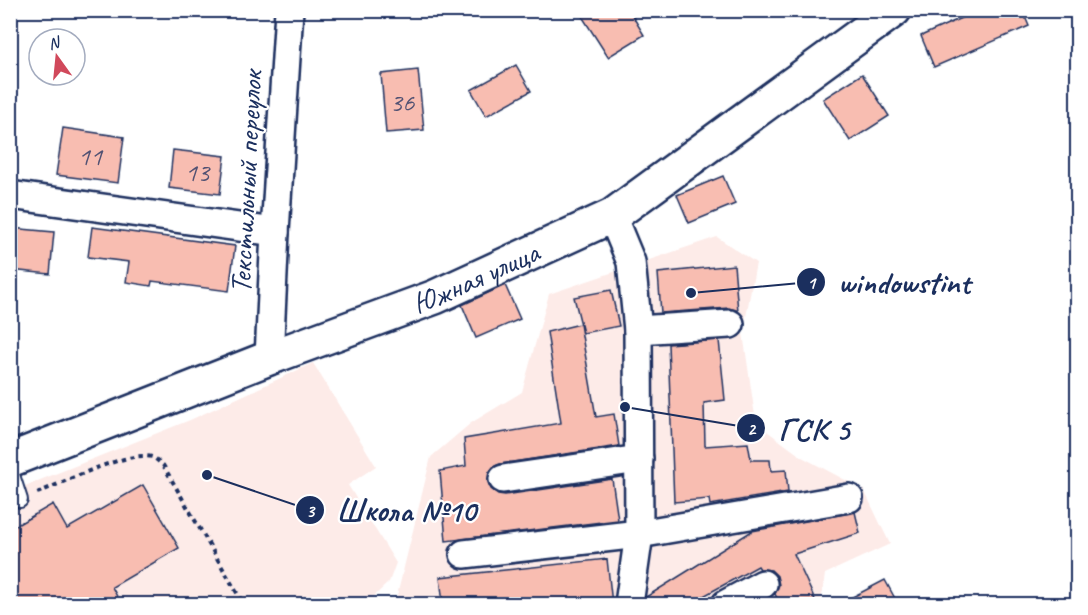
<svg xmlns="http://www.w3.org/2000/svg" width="1088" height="615" font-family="Caveat,sans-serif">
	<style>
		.built { fill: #fdebe8 }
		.building { fill: #f8bdb1; stroke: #1b2f5e; stroke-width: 1.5 }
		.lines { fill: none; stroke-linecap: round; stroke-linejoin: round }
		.lane-casing { stroke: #1b2f5e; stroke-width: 18 }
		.street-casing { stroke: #1b2f5e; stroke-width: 32 }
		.secondary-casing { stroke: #1b2f5e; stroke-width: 38 }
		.path { stroke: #1b2f5e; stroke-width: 4; stroke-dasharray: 4.5 4.5; stroke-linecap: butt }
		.lane { stroke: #fff; stroke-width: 14 }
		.street { stroke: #fff; stroke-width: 27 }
		.secondary { stroke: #fff; stroke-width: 33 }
		.labels { text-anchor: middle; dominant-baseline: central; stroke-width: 4.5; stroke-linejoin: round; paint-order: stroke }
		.number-label { font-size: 27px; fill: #525273 }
		.street-label { font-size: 30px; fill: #1b2f5e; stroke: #fff }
		.leader { fill: none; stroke: #1b2f5e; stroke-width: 2 }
		.callout-dot { fill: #1b2f5e; stroke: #fff; stroke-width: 2 }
		.mark-label { font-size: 18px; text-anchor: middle; font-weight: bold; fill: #fff }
		.callout-label { font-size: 32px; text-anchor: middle; font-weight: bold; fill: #1b2f5e; stroke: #fff; stroke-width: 4.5; stroke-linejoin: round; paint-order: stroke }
	</style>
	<rect width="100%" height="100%" fill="#fff"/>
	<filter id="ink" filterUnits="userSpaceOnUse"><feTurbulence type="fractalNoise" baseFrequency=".0167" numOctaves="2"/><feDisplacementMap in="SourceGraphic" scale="12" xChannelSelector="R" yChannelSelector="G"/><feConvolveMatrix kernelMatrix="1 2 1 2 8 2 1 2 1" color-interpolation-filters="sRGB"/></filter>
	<g filter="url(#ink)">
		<!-- built -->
		<g class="built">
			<polygon points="717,237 756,263 743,333 756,423 802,457 864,490 890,544 825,574 821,604 395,604 431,457 471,423 522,392 549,294"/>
			<polygon points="313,363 376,466 348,485 396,563 389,582 366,604 11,604 10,492 190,420"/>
		</g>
		<!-- building -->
		<g class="building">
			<polygon points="578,10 629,10 644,35 608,57"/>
			<polygon points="979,10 1022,10 1029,26 934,67 921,36"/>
			<polygon points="516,65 531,91 486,116 471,90"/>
			<polygon points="418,70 424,130 386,133 381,74"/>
			<polygon points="862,74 889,116 850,141 823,99"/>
			<polygon points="63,128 124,137 118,183 56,175"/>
			<polygon points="173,150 225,156 220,194 169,188"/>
			<polygon points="723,176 735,204 689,223 677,195"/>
			<polygon points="92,227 235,246 229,291 152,281 151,286 126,282 129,262 88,257"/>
			<polygon points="10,228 54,232 50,274 10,270"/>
			<polygon points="734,265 738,311 729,308 661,313 658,273"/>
			<polygon points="505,285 520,319 476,338 462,305"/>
			<polygon points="611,290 619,326 583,333 574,297"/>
			<polygon points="580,324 596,417 614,414 619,446 500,464 493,467 489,473 488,482 491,489 498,494 505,495 612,479 618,520 446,541 440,471 466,466 464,439 561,423 547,332"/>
			<polygon points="719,340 725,400 704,403 705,446 748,443 751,460 770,460 771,471 786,470 788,492 710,505 709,499 674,502 668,344"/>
			<polygon points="143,485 179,548 112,587 121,604 10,604 10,529 53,504 67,529"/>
			<polygon points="855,512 860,533 794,554 817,604 780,604 775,594 779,585 777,576 771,570 760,569 758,566 689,604 645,604 646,597 752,531"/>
			<polygon points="607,559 612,604 443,604 440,577"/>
			<polygon points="885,580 898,604 839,604"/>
		</g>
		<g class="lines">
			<!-- lane casing -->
			<g class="lane-casing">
				<polyline id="lane" points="10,469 20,500"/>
			</g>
			<!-- street casing -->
			<g class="street-casing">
				<g id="street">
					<polyline points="10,195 275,232"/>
					<polyline points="612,216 631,262 638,330 639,534 629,604"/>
					<polyline points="638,330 730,324"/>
					<polyline points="269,358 275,232 289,10"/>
					<polyline points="503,479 639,459"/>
					<polyline points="464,554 639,534 849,498"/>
					<polyline points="726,604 763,584"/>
				</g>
			</g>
			<!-- secondary casing -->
			<g class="secondary-casing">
				<g id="secondary">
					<path id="s1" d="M 10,460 L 269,358 L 435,297 L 612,216 L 894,10"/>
				</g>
			</g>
			<!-- path -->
			<path class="path" d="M 37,493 C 63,483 127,450 152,457 C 156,459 159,462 163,465 L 240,598 L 240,604"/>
			<!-- lane -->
			<use href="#lane" class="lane"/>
			<!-- street -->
			<use href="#street" class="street"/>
			<!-- secondary -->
			<use href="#secondary" class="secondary"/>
		</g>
	</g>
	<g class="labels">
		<!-- number labels -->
		<g class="number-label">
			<text x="402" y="102">36</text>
			<text x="90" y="156">11</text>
			<text x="197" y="172">13</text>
		</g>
		<!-- street labels -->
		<g class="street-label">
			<text transform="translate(246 182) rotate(-87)">Текстильный переулок</text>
			<text stroke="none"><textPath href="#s1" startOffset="500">Южная улица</textPath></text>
		</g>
	</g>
	<!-- callouts -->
	<path class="leader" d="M691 293L811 282M625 407L751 428M207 475L310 510"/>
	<g class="callout-dot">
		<circle cx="691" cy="293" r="6"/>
		<circle cx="625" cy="407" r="6"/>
		<circle cx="207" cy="475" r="6"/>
		<circle cx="811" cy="282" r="15"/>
		<circle cx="751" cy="428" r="15"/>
		<circle cx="310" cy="510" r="15"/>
	</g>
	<g class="mark-label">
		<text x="811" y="289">1</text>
		<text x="751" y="435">2</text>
		<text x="310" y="517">3</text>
	</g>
	<g class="callout-label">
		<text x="904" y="293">windowstint</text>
		<text x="814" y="440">ГСК 5</text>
		<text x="406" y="521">Школа №10</text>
	</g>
	<!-- margin -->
	<rect width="1088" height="615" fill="none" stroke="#fff" stroke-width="36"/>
	<rect x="18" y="18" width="1052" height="579" fill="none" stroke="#1b2f5e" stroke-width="2" filter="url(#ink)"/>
	<!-- north arrow -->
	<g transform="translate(57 57) rotate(345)"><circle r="28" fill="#ffffff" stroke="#a4acbf" stroke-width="1.5"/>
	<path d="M0-4.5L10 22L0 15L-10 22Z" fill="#d1495b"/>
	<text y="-9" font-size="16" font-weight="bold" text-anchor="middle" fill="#1b2f5e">N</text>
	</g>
</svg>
